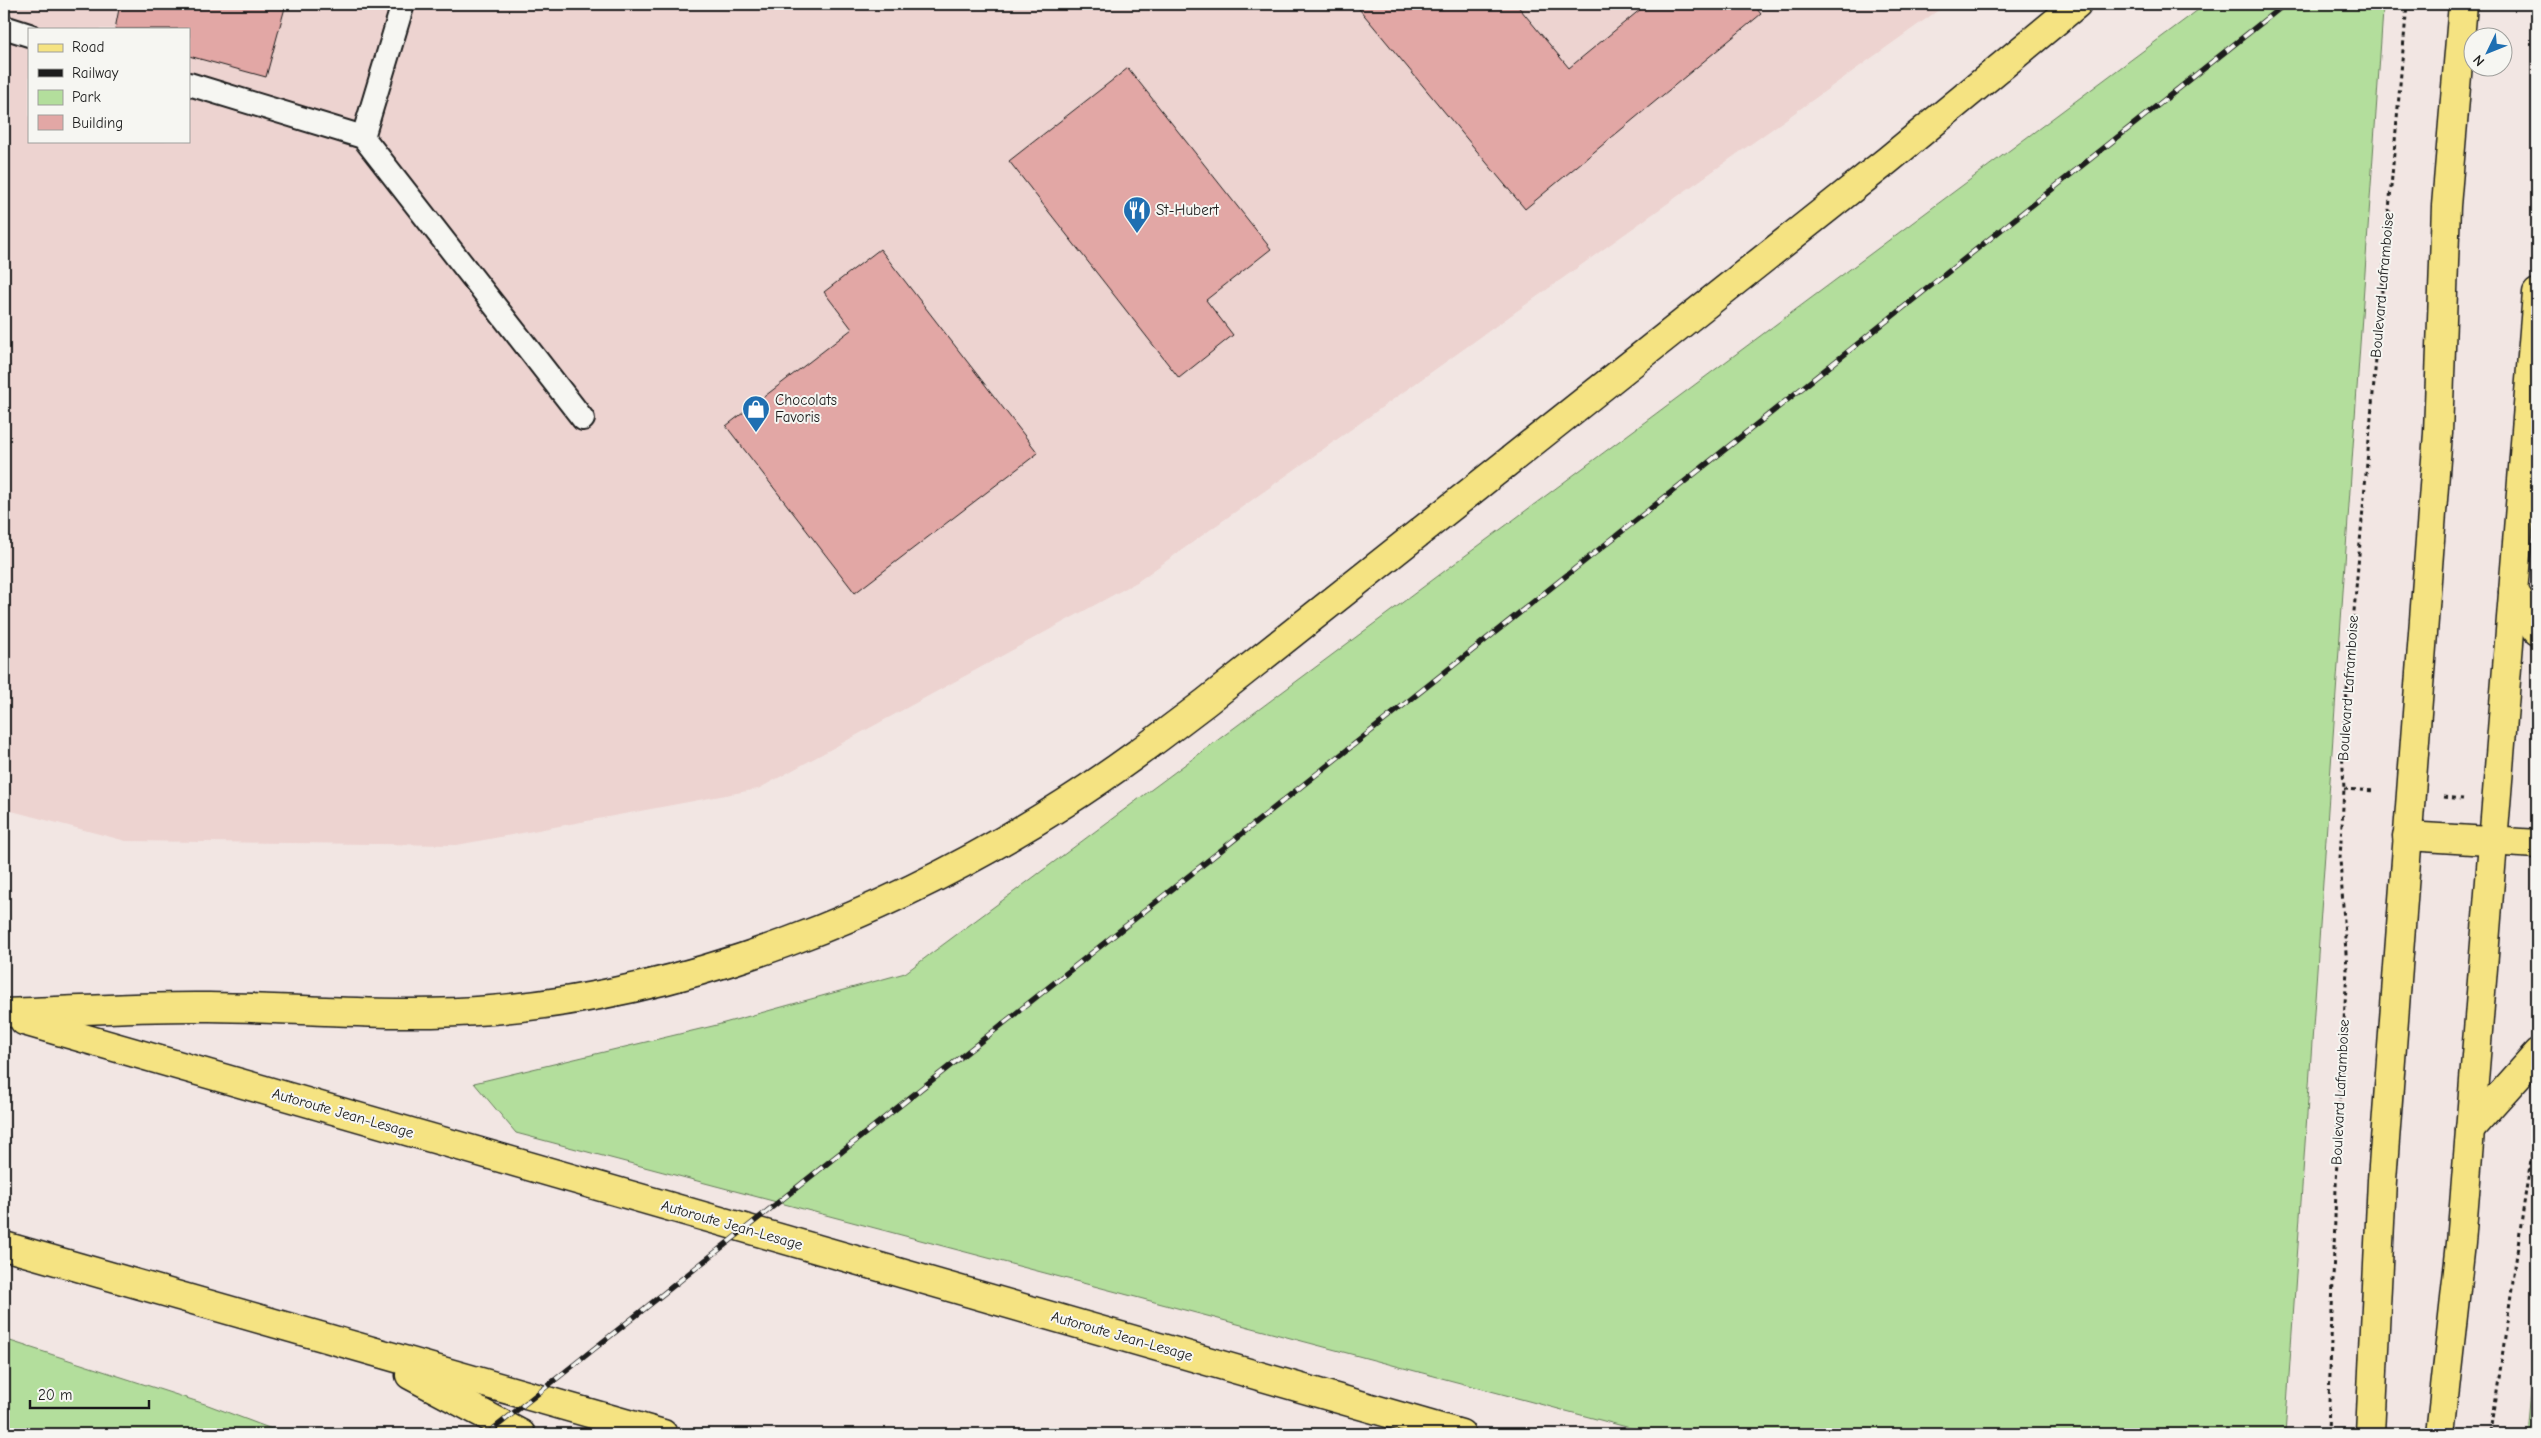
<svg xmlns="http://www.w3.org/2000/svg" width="2541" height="1438" font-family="'Comic Neue',sans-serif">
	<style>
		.built { fill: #edd3d0; fill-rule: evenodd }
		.green { fill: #b3de9c; stroke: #687d5c }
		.building { fill: #e2a7a5; stroke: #1c1c1c }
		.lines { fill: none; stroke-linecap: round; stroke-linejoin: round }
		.service-casing { stroke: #1c1c1c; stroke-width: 26 }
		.primary-casing { stroke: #1c1c1c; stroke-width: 31 }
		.motorway-casing { stroke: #1c1c1c; stroke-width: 31 }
		.path { stroke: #1c1c1c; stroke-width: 3; stroke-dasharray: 4 4; stroke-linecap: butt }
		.service { stroke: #f6f6f2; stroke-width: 22 }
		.primary { stroke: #f5e382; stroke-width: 28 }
		.motorway { stroke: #f5e382; stroke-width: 28 }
		.rail-casing { stroke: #1c1c1c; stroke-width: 5.5 }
		.rail { stroke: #f6f6f2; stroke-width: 4; stroke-dasharray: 11; stroke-linecap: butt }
		.labels { text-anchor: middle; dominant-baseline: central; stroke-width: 4; stroke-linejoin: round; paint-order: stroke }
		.poi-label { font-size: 15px; fill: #1c1c1c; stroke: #f6f6f2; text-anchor: start }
		.street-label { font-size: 15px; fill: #1c1c1c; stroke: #f6f6f2 }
	</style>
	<rect width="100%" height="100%" fill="#f2e6e3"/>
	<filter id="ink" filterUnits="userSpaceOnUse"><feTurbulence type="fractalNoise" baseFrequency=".02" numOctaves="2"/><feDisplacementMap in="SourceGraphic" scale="10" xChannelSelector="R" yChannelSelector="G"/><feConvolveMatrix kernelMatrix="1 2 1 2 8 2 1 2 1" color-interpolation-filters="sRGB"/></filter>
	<g filter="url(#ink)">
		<!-- built -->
		<path class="built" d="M 4,4 L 1947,4 L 1137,582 L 758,789 L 457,845 L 126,841 L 4,809 ZM 29,29 L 189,29 L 189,141 L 29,141 Z"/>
		<!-- green -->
		<g class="green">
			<polygon points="2206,4 2362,4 2383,11 2285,1434 1653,1434 516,1133 474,1083 717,1025 905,973"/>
			<polygon points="2537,1326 2537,1434 2527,1434"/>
			<polygon points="4,1339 208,1405 285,1434 4,1434"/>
		</g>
		<!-- building -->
		<g class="building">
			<polygon points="120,4 286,4 266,77 189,56 189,29 115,29"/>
			<polygon points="1355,4 1516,4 1569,68 1647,4 1753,4 1761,14 1525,209"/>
			<polygon points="1128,68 1271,249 1206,300 1233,335 1179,378 1009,161"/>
			<polygon points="880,249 1038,453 855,593 726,426 852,329 824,292"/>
		</g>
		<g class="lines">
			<!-- service casing -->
			<g class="service-casing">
				<g id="service">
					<polyline points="4,27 29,35"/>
					<polyline points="189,84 363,137 583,419"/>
					<polyline points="363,137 403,4"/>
				</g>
			</g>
			<!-- primary casing -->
			<g class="primary-casing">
				<g id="primary">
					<polyline points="2370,1434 2382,1180 2438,433 2446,206 2463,4"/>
					<polyline points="2440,1434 2461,1243 2537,293"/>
				</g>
			</g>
			<!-- motorway casing -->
			<g class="motorway-casing">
				<g id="motorway">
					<polyline points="2513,591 2537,630"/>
					<polyline points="2407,836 2537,844"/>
					<path d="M 4,1013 C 72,1011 141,1006 209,1007 C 303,1008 397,1018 491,1010 C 693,993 895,912 1065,803 C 1114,772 1160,737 1206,702 L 1888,160 L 2077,4"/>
					<polyline points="24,1021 1461,1434"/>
					<polyline points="2470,1129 2537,1054"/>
					<polyline points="4,1246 663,1434"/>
					<polyline points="410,1375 521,1434"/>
				</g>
			</g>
			<!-- path -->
			<g class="path">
				<polyline points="2344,789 2376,791"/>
				<polyline points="2444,797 2463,799"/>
				<polyline points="2328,1434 2338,1126 2347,969 2340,859 2344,789 2342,749 2407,4"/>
				<polyline points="2491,1434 2526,1190 2532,1154 2537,1144"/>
			</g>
			<!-- service -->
			<use href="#service" class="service"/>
			<!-- primary -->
			<use href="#primary" class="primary"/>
			<!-- motorway -->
			<use href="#motorway" class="motorway"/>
			<!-- rail casing -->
			<g class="rail-casing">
				<polyline id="rail" points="487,1434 2285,4"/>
			</g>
			<!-- rail -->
			<use href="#rail" class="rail"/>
		</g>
	</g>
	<!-- icons -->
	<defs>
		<g id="restaurant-pin" transform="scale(1.4375)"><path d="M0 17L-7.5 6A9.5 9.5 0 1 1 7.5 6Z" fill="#1f6fb2" stroke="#f6f6f2"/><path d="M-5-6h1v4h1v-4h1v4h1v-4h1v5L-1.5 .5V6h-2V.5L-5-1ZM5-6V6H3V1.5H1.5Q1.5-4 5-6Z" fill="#fff"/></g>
		<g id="shop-pin" transform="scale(1.4375)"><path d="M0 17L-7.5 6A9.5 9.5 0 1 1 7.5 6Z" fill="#1f6fb2" stroke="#f6f6f2"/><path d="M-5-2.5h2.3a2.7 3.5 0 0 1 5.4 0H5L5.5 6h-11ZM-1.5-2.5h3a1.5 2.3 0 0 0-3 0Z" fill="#fff"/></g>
	</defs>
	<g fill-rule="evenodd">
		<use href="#restaurant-pin" x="1137" y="210"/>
		<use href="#shop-pin" x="756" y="409"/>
	</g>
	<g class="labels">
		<!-- poi labels -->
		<g class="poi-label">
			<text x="1156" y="210">St-Hubert</text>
			<text x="775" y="400">Chocolats<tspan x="775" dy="17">Favoris</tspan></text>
		</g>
		<!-- street labels -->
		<g class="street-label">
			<text transform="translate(2382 285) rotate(-85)">Boulevard Laframboise</text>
			<text transform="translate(2348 688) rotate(-86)">Boulevard Laframboise</text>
			<text transform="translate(2340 1092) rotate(-87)">Boulevard Laframboise</text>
			<text transform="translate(343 1113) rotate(16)">Autoroute Jean-Lesage</text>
			<text transform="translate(732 1225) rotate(16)">Autoroute Jean-Lesage</text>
			<text transform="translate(1122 1336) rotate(16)">Autoroute Jean-Lesage</text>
		</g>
	</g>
	<!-- margin -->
	<rect width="2541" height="1438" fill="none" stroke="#f6f6f2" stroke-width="20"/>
	<rect x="10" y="10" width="2521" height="1418" fill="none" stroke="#1c1c1c" stroke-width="2" filter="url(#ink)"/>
	<!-- legend -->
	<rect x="28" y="28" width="162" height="115" fill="#f6f6f2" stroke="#9f9f9c"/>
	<rect x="38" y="44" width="25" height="8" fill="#f5e382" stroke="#9f9f9c"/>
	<text x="72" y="52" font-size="15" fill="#1c1c1c">Road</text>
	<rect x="38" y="69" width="25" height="8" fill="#1c1c1c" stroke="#9f9f9c"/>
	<text x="72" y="78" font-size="15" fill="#1c1c1c">Railway</text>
	<rect x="38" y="90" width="25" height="15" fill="#b3de9c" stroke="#9f9f9c"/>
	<text x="72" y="102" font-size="15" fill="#1c1c1c">Park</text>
	<rect x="38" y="115" width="25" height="15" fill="#e2a7a5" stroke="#9f9f9c"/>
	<text x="72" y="128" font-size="15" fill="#1c1c1c">Building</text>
	<!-- north arrow -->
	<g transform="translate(2488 52) rotate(227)"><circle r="24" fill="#f6f6f2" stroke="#9f9f9c"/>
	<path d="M0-4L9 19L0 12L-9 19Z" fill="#1f6fb2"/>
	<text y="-8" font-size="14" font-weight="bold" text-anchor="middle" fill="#1c1c1c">N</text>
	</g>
	<!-- scale -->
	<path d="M30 1400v8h119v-8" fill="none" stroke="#1c1c1c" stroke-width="2.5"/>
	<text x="38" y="1400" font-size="15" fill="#1c1c1c" stroke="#f6f6f2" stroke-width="4" paint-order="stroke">20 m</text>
</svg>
